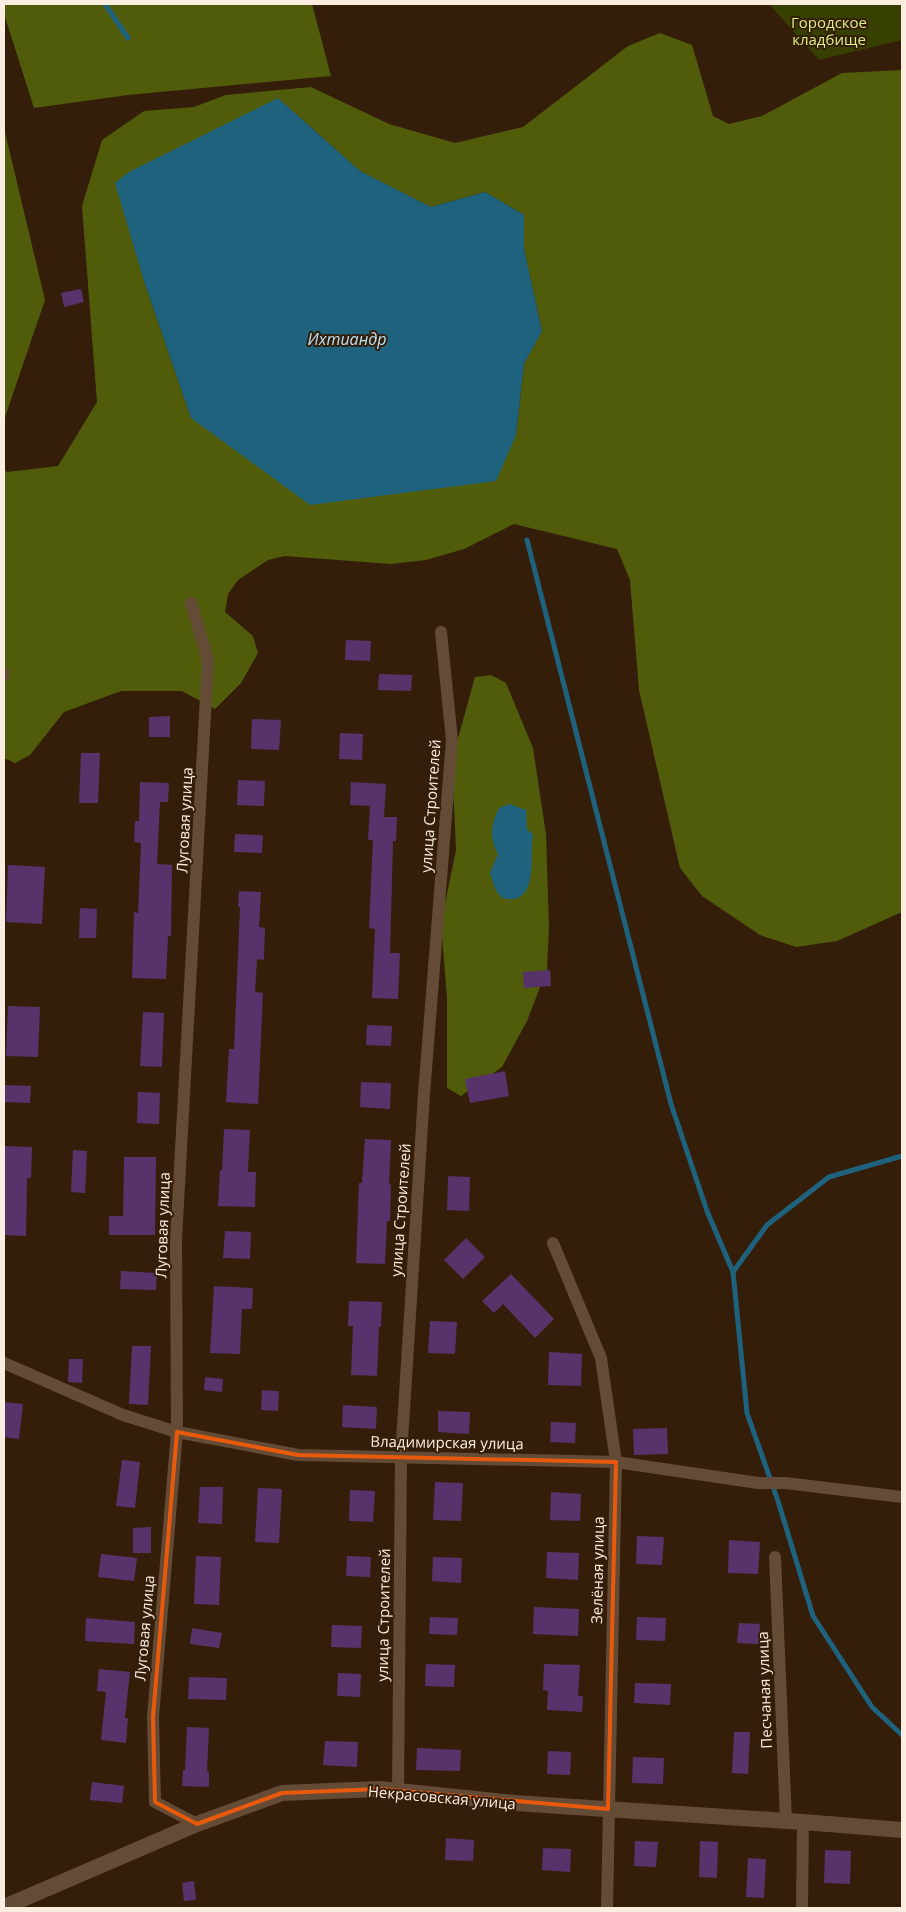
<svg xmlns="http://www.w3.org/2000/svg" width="906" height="1912" font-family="'Open Sans',sans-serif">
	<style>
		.green { fill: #373f01 }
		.forest { fill: #515c0a; fill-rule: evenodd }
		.water { fill: #1f627e }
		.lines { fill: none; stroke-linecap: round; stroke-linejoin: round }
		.stream { stroke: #1f627e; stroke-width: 5 }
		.building { fill: #58336b }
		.minor { stroke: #634b36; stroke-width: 12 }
		.tertiary { stroke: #634b36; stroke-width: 16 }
		.marked { fill: none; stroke: #e8590c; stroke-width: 4; stroke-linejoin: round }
		.labels { text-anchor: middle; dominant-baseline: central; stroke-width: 4; stroke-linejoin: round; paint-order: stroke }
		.park-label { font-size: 15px; fill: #dbee87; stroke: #341e0a }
		.street-label { font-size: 15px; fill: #fcede1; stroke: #341e0a }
		.water-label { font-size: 16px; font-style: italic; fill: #b9e2f8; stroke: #341e0a }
	</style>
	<rect width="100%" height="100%" fill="#341e0a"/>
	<!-- green -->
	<polygon class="green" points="769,4 902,4 902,40 819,60"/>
	<!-- forest -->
	<g class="forest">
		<polygon points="4,4 312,4 331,76 128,95 34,108 4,14"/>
		<path d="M 660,33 L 692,45 L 713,116 L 729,124 L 762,116 L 842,73 L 902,70 L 902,912 L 837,941 L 796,947 L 760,935 L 702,896 L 680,868 L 639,690 L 630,580 L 617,549 L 514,524 L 464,549 L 426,560 L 391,564 L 285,556 L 268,560 L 238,580 L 228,594 L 225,612 L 253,636 L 258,653 L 241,683 L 215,709 L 182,691 L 121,691 L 64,712 L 30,755 L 15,763 L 4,758 L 4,470 L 7,472 L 58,466 L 97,402 L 82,206 L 102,140 L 144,111 L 194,107 L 226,95 L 311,87 L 389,124 L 455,143 L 523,127 L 628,46 ZM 278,98 L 360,171 L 431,207 L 485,192 L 524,215 L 524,249 L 542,331 L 524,364 L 516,435 L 191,418 L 144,281 L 131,234 Z"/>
		<polygon points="4,128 45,300 4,420"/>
		<polygon points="491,675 506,683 533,748 546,834 549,928 547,969 527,1021 502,1067 461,1096 447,1088 447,998 441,923 456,850 452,760 475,677"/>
	</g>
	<!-- water -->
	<g class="water">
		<polygon points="278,98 360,171 431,207 485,192 524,215 524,249 542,331 524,364 516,435 496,481 310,505 191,418 144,281 115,183 129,172"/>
		<path d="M 509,804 L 526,810 L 527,830 L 533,834 C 529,852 540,904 506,899 C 496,897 493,882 490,873 L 498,854 C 489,839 491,823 499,808 Z"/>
	</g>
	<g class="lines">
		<!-- stream -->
		<g class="stream">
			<polyline points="105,4 128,38"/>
			<polyline points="527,540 671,1104 707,1211 733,1272 747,1413 778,1501 813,1616 872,1707 902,1735"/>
			<polyline points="733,1272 767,1225 829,1177 902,1156"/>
		</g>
	</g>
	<!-- building -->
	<g class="building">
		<polygon points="81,289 84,302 64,307 61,293"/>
		<polygon points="346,640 371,641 370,661 345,660"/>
		<polygon points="379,674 412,675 411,691 378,690"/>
		<polygon points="170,716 170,737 149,737 149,717"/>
		<polygon points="252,719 281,720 279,750 251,749"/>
		<polygon points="340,733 363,734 362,760 339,759"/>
		<polygon points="81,753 100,753 98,803 79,803"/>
		<polygon points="238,780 265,781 264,806 237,805"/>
		<polygon points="140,782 169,783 168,802 160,802 157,864 172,865 171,936 168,936 166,979 132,978 134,912 138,913 141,843 134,842 135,821 139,821"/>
		<polygon points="351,782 386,784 384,817 397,817 396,841 393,841 390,953 400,953 398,999 372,998 375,929 369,928 373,840 368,840 370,806 350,805"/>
		<polygon points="235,834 263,835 262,853 234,852"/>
		<polygon points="8,865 45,867 42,924 6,922"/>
		<polygon points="239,891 261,892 259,927 265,928 264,960 257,959 255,992 263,993 258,1104 226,1102 229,1049 234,1049 240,907 238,907"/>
		<polygon points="80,908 97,909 96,938 79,938"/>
		<polygon points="550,970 551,986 524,988 523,972"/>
		<polygon points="8,1006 40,1007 38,1057 6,1056"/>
		<polygon points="143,1012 164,1013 162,1067 140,1066"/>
		<polygon points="367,1025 392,1026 391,1046 366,1045"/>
		<polygon points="505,1071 509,1096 470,1103 465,1079"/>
		<polygon points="361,1082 391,1083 390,1109 360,1107"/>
		<polygon points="4,1085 31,1086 30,1103 4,1102"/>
		<polygon points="138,1092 160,1093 159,1124 137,1123"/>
		<polygon points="224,1129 250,1130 248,1172 256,1172 255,1207 218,1206 220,1170 222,1171"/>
		<polygon points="365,1139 391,1140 389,1184 391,1185 390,1221 387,1221 385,1264 356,1263 359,1183 362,1183"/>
		<polygon points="4,1146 32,1147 31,1178 27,1178 26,1236 4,1235"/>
		<polygon points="73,1150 87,1151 85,1193 71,1192"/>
		<polygon points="124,1157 156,1157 155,1235 109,1235 109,1216 123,1216"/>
		<polygon points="448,1176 470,1177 469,1211 447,1210"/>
		<polygon points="225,1231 251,1232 250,1259 223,1258"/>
		<polygon points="466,1238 485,1257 463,1279 444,1260"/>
		<polygon points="121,1271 157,1273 156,1290 120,1289"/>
		<polygon points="511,1274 554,1319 535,1338 503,1304 494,1313 482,1301"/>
		<polygon points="214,1286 253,1288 252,1309 242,1309 240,1354 210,1353"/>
		<polygon points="349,1301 382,1302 381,1327 379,1327 377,1376 351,1375 353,1326 348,1326"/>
		<polygon points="430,1321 457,1322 455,1354 428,1353"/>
		<polygon points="132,1346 151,1346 148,1405 129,1404"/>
		<polygon points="549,1352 582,1354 581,1386 548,1385"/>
		<polygon points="69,1359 83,1359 82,1383 68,1382"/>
		<polygon points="205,1377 223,1379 222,1392 204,1390"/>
		<polygon points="262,1390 279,1391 278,1411 261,1410"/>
		<polygon points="4,1402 23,1404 19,1439 4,1437"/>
		<polygon points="343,1405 377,1407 376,1429 342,1427"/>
		<polygon points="438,1411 470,1412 469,1434 438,1432"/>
		<polygon points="551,1422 576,1423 575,1443 550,1442"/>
		<polygon points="667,1428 668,1454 634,1455 633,1429"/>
		<polygon points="122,1460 140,1462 135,1508 116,1506"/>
		<polygon points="435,1482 463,1483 461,1521 433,1520"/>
		<polygon points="200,1487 223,1487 222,1524 198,1523"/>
		<polygon points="258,1488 282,1489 279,1543 255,1542"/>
		<polygon points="350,1490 375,1491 373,1522 349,1521"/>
		<polygon points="551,1492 581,1494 580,1521 550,1520"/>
		<polygon points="151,1527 151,1553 133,1553 133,1528"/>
		<polygon points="637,1536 664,1537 662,1565 636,1564"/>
		<polygon points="729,1540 760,1542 758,1574 728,1573"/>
		<polygon points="547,1552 579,1553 578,1580 546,1578"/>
		<polygon points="101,1554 137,1558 134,1581 98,1577"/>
		<polygon points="196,1556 221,1557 219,1605 194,1604"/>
		<polygon points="347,1556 371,1557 370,1577 346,1576"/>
		<polygon points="433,1557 462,1558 461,1583 432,1581"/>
		<polygon points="534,1607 579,1609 578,1636 533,1634"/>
		<polygon points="430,1617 458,1618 457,1635 429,1634"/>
		<polygon points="637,1617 666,1618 665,1641 636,1640"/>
		<polygon points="86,1618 135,1622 134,1644 85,1641"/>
		<polygon points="739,1623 760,1624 759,1644 737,1643"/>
		<polygon points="332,1625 362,1626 361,1648 331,1647"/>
		<polygon points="192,1628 222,1633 219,1648 190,1644"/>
		<polygon points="426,1664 455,1665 454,1687 425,1686"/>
		<polygon points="544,1664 580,1665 578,1696 583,1696 582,1712 547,1710 548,1691 543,1690"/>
		<polygon points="99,1669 130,1672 125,1718 128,1718 126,1743 101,1740 106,1692 97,1691"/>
		<polygon points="338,1673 361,1674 360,1697 337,1696"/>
		<polygon points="189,1677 227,1678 226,1700 188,1699"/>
		<polygon points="635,1683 671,1684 670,1705 634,1703"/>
		<polygon points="187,1727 209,1728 207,1771 209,1772 209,1787 182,1786 183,1770 185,1770"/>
		<polygon points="734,1732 750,1732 748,1774 732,1773"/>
		<polygon points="325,1741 358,1742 357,1767 323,1765"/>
		<polygon points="417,1748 461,1750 460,1771 416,1770"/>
		<polygon points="548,1751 571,1752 570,1775 547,1774"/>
		<polygon points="633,1757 664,1758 663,1784 632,1783"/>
		<polygon points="92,1782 124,1786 122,1803 90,1800"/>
		<polygon points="446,1838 474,1840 473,1861 445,1860"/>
		<polygon points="635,1841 658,1842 656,1867 634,1866"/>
		<polygon points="700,1841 718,1842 717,1878 699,1877"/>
		<polygon points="543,1848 571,1849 570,1872 542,1870"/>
		<polygon points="825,1850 851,1851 850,1884 824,1883"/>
		<polygon points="748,1858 766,1859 764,1898 746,1897"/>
		<polygon points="194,1881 196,1900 184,1901 182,1883"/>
	</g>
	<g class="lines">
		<!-- minor -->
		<g class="minor">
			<polyline points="191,603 208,660 176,1240 177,1432 153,1717 155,1802 197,1824"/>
			<polyline points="4,675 4,674"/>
			<polyline points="553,1243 601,1358 616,1462 607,1908"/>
			<polyline points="4,1363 123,1415 177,1432 298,1455 616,1462 758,1483 785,1483 902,1497"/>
			<polyline points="775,1557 786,1821"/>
			<polyline points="398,1791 401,1457 424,1094 452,740 441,632"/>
			<polyline points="802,1908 803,1822"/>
		</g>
		<!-- tertiary -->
		<polyline class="tertiary" points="4,1907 197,1824 282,1793 379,1789 515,1803 803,1822 902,1830"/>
	</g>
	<!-- marked area -->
	<path class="marked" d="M 177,1432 L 298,1455 L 616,1462 L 608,1809 L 379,1789 L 282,1793 L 197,1824 L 155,1802 L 153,1717 Z"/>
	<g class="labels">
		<!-- park labels -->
		<g class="park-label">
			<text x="829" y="22">Городское<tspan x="829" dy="17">кладбище</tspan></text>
		</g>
		<!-- street labels -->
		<g class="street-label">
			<text transform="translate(430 806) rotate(-86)">улица Строителей</text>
			<text transform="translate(184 820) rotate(-87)">Луговая улица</text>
			<text transform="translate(400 1210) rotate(-86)">улица Строителей</text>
			<text transform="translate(162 1225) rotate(-88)">Луговая улица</text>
			<text transform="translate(447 1442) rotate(1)">Владимирская улица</text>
			<text transform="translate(597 1570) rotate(-89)">Зелёная улица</text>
			<text transform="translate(383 1615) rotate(-89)">улица Строителей</text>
			<text transform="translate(144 1628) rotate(-85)">Луговая улица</text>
			<text transform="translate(764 1690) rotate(-92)">Песчаная улица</text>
			<text transform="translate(442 1797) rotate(5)">Некрасовская улица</text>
		</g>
		<!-- water labels -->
		<g class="water-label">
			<text x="347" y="339">Ихтиандр</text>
		</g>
	</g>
	<!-- border -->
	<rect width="906" height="1912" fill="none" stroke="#fcede1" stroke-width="10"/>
</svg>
